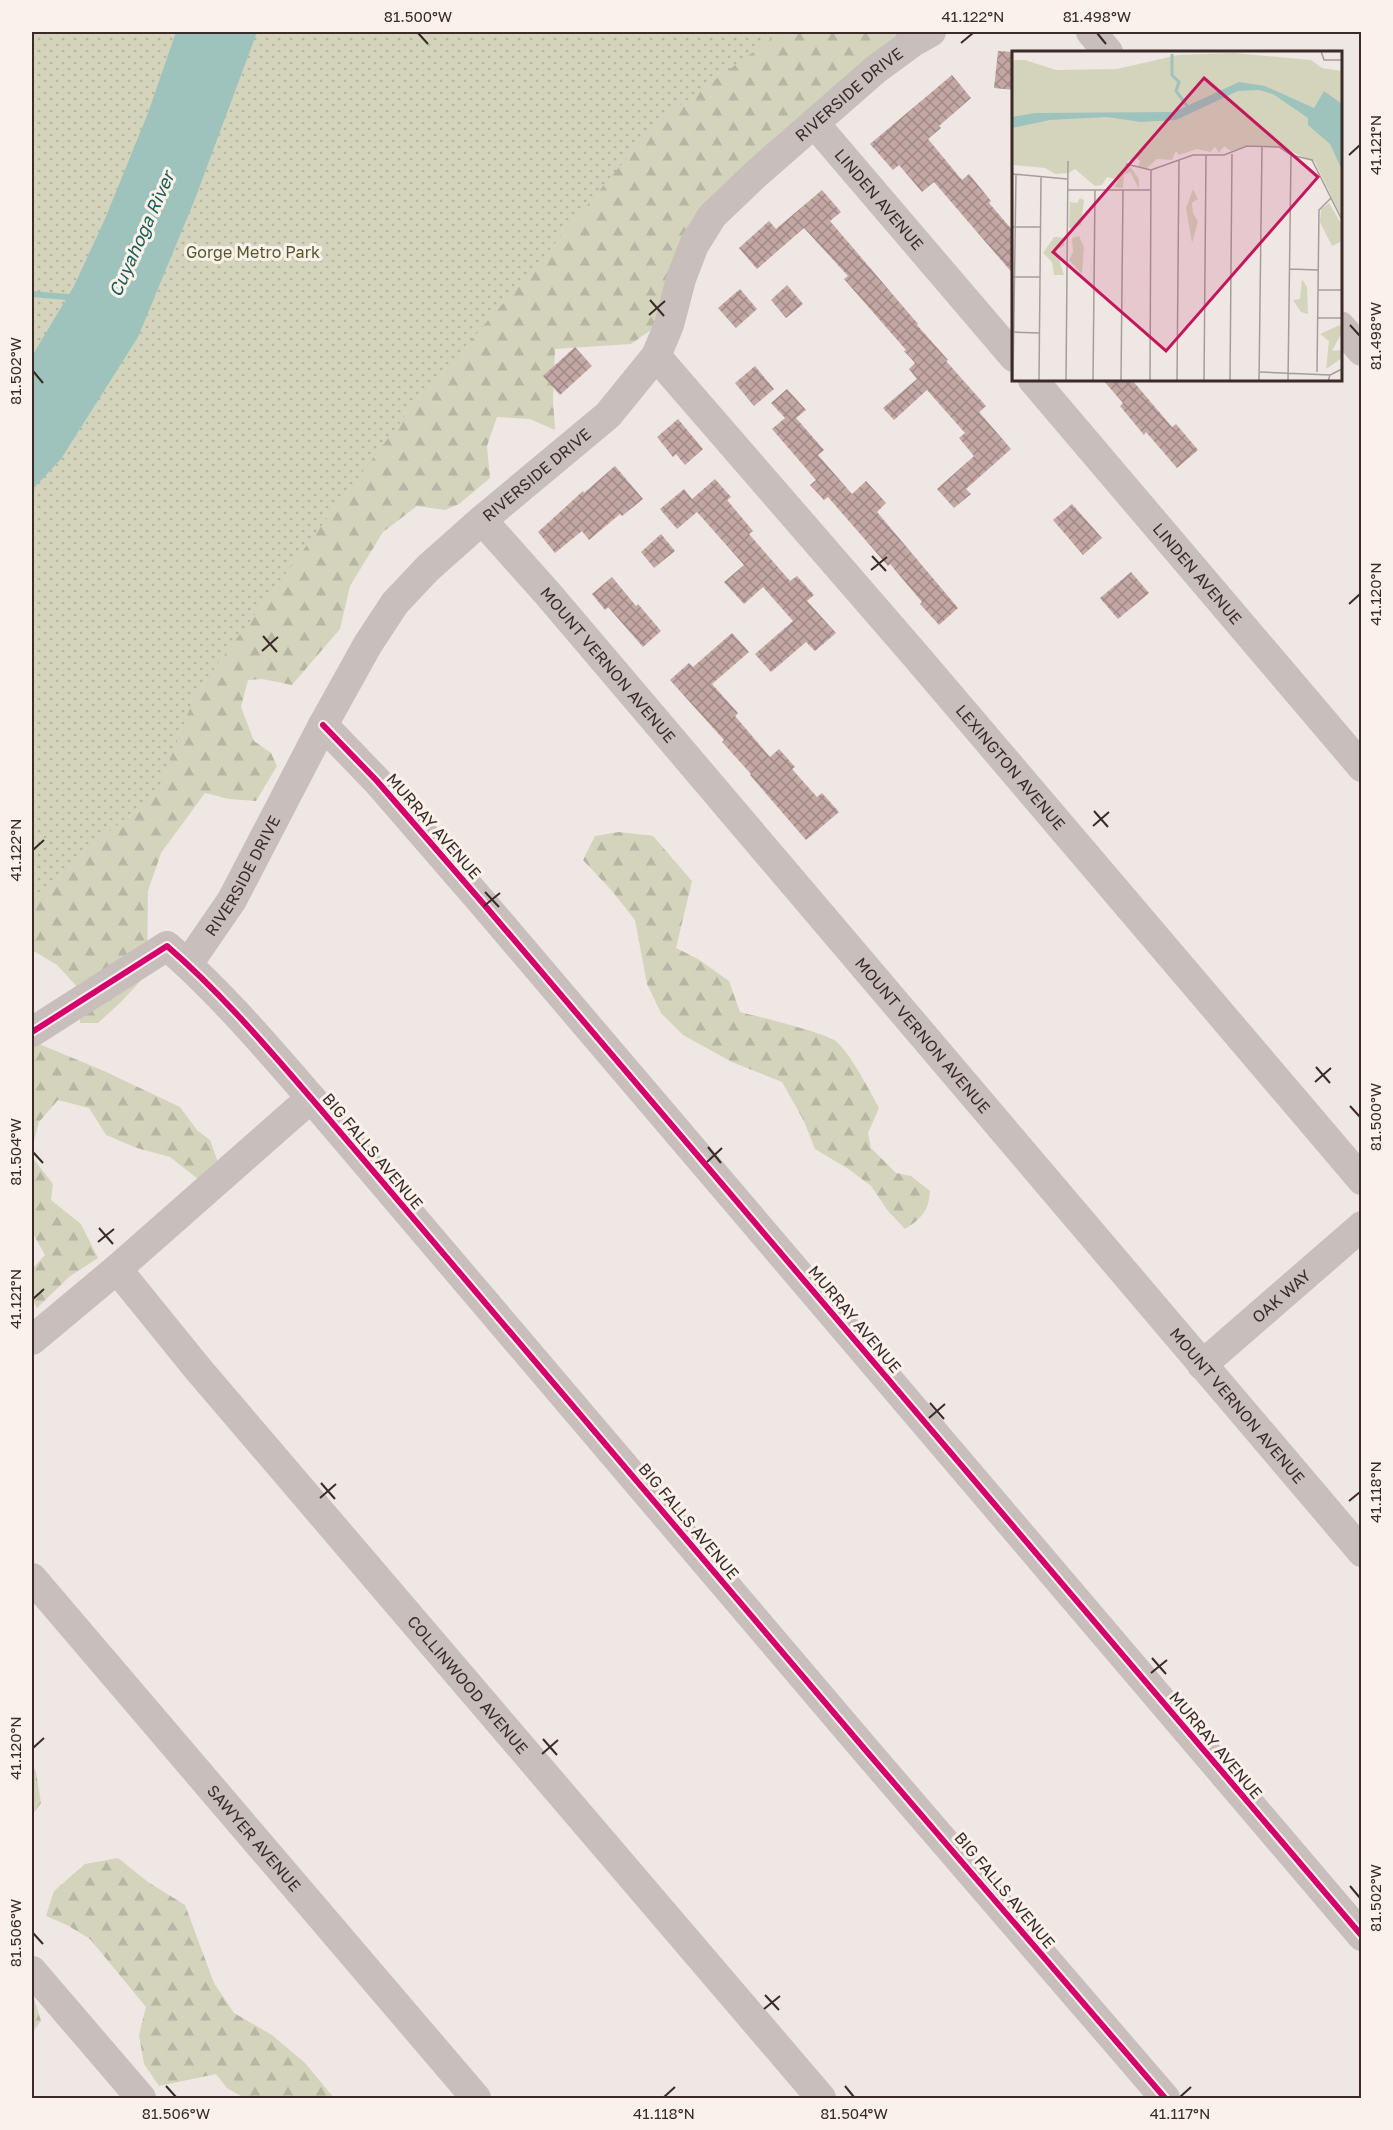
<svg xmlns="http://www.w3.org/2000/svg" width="1393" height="2130" font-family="'Golos Text',sans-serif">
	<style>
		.forest { fill: url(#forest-firs) }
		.park { fill: url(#park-dots) }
		.water { fill: #9ec3bc }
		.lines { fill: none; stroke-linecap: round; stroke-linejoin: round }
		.stream { stroke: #9ec3bc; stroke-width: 6 }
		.building { fill: url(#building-cross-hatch) }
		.minor { stroke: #c8bfbc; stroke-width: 30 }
		.cycleway-casing { stroke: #fbf1eb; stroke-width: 10 }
		.cycleway { stroke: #d6006c; stroke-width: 6 }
		.ticks { fill: none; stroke: #3a2b29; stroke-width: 2 }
		.labels { text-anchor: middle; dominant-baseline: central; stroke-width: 6; stroke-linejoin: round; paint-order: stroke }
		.street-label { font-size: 16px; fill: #3a2b29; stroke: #fbf1eb }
		.park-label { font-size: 16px; fill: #51592b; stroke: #fbf1eb }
		.water-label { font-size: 18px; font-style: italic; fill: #1c5e56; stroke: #fbf1eb }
		.inset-river { fill: none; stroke: #9ec3bc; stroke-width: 3 }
		.inset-road { fill: none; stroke: #a79c99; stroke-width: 1.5 }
		.view { fill: #c2185b; fill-opacity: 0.15; stroke: #c2185b; stroke-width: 3 }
		.inset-edge { fill: none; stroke: #3a2b29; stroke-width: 3 }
		.neatline { fill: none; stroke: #3a2b29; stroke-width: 2 }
		.ticks-label { font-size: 15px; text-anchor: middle; fill: #3a2b29 }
	</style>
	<defs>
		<pattern id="forest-firs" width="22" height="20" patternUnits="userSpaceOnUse" patternTransform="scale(1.5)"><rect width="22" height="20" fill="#d4d4bc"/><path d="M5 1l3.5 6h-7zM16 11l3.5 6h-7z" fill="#b7b6a2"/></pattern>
		<pattern id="park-dots" width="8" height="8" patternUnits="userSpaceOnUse" patternTransform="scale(1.5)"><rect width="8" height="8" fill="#d4d4bc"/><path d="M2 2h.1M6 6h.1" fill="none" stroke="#b7b6a2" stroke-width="1.8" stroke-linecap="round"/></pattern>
		<pattern id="building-cross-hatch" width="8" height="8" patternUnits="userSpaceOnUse" patternTransform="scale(1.5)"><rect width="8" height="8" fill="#c3a7a4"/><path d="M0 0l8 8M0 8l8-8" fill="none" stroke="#9f8886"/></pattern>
	</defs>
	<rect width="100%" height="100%" fill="#efe7e3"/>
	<!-- forest -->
	<g class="forest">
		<polygon points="657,32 913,32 715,193 658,325 631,344 555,349 553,400 555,430 530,419 497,417 487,446 490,478 459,504 445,510 417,506 383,532 350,586 340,629 292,685 262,679 248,680 241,707 254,741 271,753 277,766 256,801 229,799 205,793 161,853 148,891 147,974 120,1003 98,1023 80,1023 80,990 57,965 32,950 32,795"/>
		<path d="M 619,832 L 653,836 L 692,881 L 676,948 L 698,959 L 729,981 L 740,1012 C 756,1016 827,1033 837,1042 C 853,1058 868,1088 879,1108 L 868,1133 L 871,1148 L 896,1173 L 911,1176 L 930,1191 C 929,1211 921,1219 905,1229 L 888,1211 L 871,1186 L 850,1170 L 815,1149 L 804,1121 L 782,1082 L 732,1062 L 683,1035 L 661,1013 L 647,984 L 635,920 L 612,891 L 583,860 L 595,836 Z"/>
		<polygon points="32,1041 104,1071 180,1107 197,1130 210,1140 219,1165 198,1179 170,1157 137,1148 106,1135 89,1108 58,1100 39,1122 32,1148"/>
		<polygon points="32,1157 53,1184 51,1200 81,1224 98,1258 69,1277 37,1308 32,1298 32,1269 45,1255 32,1232"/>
		<polygon points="32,1764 36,1772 41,1803 32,1815"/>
		<polygon points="118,1858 148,1882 185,1905 214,1983 234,2013 272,2035 305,2063 334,2098 244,2098 227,2088 216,2074 159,2086 144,2064 139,2035 146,2007 90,1939 67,1925 46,1916 54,1891 85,1864"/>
		<polygon points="32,1991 41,2021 32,2033"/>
	</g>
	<!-- park -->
	<polygon class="park" points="32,32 781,32 658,121 528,275 411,408 282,578 196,693 158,790 32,898"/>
	<!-- water -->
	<polygon class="water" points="176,32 257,32 195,199 138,337 61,459 32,490 32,356 74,286 105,219 148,113"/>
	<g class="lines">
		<!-- stream -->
		<polyline class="stream" points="32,294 67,297"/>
	</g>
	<!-- building -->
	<g class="building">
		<polygon points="998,51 1014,52 1014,90 994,88"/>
		<polygon points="952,75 971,98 939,126 941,128 928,139 962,180 969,174 991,201 989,203 1014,232 1014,275 934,182 922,192 899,165 893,170 870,144"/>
		<polygon points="822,190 841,212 830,221 918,324 917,325 948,360 946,361 986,406 979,412 1011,449 966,489 971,494 954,508 937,489 974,456 959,438 965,433 927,390 894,420 883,408 917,379 909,369 915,363 904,351 906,350 844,279 848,276 804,228 757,269 739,248 769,221 776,229"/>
		<polygon points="787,285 803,304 786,318 771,300"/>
		<polygon points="740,289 757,309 736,328 718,308"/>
		<polygon points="575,347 592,366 560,395 543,376"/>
		<polygon points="755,366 774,389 754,406 735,383"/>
		<polygon points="1103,380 1132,380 1172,427 1176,424 1198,450 1177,468 1146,432 1144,435 1120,406 1123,403"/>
		<polygon points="787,389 806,410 796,418 824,450 818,455 852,494 866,481 886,503 877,512 958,608 939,625 920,604 922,602 890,564 888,566 828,497 824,500 810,485 816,480 772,429 785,418 771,403"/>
		<polygon points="678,419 703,449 685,465 676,454 673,457 657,437"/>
		<polygon points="615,466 643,499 622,516 620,514 589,540 582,531 555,553 538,532 583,491 584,493"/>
		<polygon points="715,479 731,497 727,500 753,531 749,534 790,581 797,576 814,595 807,601 836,633 815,651 806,642 771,672 755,654 793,621 763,587 744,604 724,582 744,565 697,512 677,529 660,509 684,489 692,499"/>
		<polygon points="1072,504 1102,538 1083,555 1053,520"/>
		<polygon points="661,534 675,551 654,568 641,552"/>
		<polygon points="1131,572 1149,593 1118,619 1100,598"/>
		<polygon points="612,577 636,606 638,604 661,631 643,647 608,607 605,610 592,594"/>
		<polygon points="732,633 749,652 712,684 738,713 735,716 770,757 779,749 795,767 792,769 817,797 822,793 839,812 806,840 750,775 751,774 722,742 724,740 670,680 689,663 693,667"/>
	</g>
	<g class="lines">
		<!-- minor -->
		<g class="minor">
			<polyline points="1091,32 1108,52"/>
			<path id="s1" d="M 815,124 L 1014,357"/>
			<polyline points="1340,326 1362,351"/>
			<path id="s2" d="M 656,356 L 916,656 L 1362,1180"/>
			<path id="s3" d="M 1033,380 L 1362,767"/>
			<path id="s4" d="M 482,520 L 548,594 L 1362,1552"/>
			<polyline points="323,725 377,781 481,901 1362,1936"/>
			<path id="s5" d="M 188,964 L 232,900 L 323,725 L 368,644 L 395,603 L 428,568 L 482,520 L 608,415 L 656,356 L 669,325 L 681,279 L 694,245 L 712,216 L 756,174 L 875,70 L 913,42 L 931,32"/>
			<path d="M 32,1032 L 167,946 C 220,992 265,1045 311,1098 L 868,1753 L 1165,2098"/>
			<path id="s6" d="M 117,1269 L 198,1369 L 821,2098"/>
			<polyline points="32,1340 117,1269 311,1098"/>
			<path id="s7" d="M 1202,1365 L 1362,1226"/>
			<path id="s8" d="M 32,1578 L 476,2098"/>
			<polyline points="32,1971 141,2098"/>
		</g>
		<!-- cycleway casing -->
		<g class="cycleway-casing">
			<g id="cycleway">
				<polyline points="323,725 377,781 481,901 1362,1936"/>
				<path d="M 32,1032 L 167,946 C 220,992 265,1045 311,1098 L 868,1753 L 1165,2098"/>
			</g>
		</g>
		<!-- cycleway -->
		<use href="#cycleway" class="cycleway"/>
	</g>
	<!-- ticks -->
	<path class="ticks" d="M 418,33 L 428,44M 1097,33 L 1106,44M 961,43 L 973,33M 1349,155 L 1360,145M 650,300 L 664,316M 649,315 L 665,301M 1350,325 L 1360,336M 33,371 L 43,383M 872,556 L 886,571M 871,570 L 887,557M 1349,604 L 1360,594M 263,636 L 277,652M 262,651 L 278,637M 1094,811 L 1108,827M 1093,826 L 1109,812M 33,850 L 44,840M 485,892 L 499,907M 484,906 L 500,893M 1316,1067 L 1330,1083M 1315,1082 L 1331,1068M 1350,1106 L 1360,1117M 708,1147 L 721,1163M 33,1152 L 43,1163M 707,1162 L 722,1148M 99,1228 L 113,1244M 98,1242 L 114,1229M 33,1299 L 44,1289M 930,1403 L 944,1419M 929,1418 L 945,1404M 321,1483 L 335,1499M 320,1498 L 336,1484M 1349,1501 L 1360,1492M 1152,1658 L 1166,1674M 1151,1673 L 1167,1660M 543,1739 L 557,1755M 33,1748 L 44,1738M 542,1754 L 558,1740M 1350,1886 L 1360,1898M 33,1933 L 43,1944M 765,1995 L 779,2010M 764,2009 L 780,1996M 166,2086 L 176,2097M 845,2086 L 854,2097M 664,2097 L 675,2087M 1180,2097 L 1191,2087"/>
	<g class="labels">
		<!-- street labels -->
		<g class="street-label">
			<text stroke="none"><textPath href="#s5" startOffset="1112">RIVERSIDE DRIVE</textPath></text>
			<text stroke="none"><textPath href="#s1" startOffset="99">LINDEN AVENUE</textPath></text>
			<text stroke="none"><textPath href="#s5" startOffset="608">RIVERSIDE DRIVE</textPath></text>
			<text stroke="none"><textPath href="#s3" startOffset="254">LINDEN AVENUE</textPath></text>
			<text stroke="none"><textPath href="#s4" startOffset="192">MOUNT VERNON AVENUE</textPath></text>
			<text stroke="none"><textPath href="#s2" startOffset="543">LEXINGTON AVENUE</textPath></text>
			<text transform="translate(434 826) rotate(49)">MURRAY AVENUE</text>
			<text stroke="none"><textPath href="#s5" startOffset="104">RIVERSIDE DRIVE</textPath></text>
			<text stroke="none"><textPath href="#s4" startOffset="678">MOUNT VERNON AVENUE</textPath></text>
			<text transform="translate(373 1151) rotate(50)">BIG FALLS AVENUE</text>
			<text stroke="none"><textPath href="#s7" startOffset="105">OAK WAY</textPath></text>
			<text transform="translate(855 1319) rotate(50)">MURRAY AVENUE</text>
			<text stroke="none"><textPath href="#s4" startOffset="1164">MOUNT VERNON AVENUE</textPath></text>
			<text transform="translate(689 1521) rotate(50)">BIG FALLS AVENUE</text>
			<text stroke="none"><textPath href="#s6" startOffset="544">COLLINWOOD AVENUE</textPath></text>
			<text transform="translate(1216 1745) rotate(50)">MURRAY AVENUE</text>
			<text stroke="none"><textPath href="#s8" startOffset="342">SAWYER AVENUE</textPath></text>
			<text transform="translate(1005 1890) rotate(50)">BIG FALLS AVENUE</text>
		</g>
		<!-- park labels -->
		<g class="park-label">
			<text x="253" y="252">Gorge Metro Park</text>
		</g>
		<!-- water labels -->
		<g class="water-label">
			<text transform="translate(141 234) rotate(-66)">Cuyahoga River</text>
		</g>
	</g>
	<!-- overview -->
	<g transform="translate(1012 51)">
		<rect width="330" height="330" fill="#efe7e3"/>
		<path d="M 288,81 L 303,111 L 271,97 L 237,94 L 219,100 L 212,95 L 207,102 L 203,96 L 198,101 L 185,98 L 167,104 L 164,100 L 160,109 L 145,108 L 135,117 L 126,116 L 128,110 L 123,106 L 115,111 L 127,128 L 127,138 L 118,121 L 112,124 L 111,137 L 102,136 L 107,129 L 95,126 L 90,134 L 83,135 L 63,118 L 57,122 L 43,123 L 33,117 L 0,114 L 0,95 ZM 181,138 L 186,148 L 180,152 L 181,162 L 186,171 L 180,192 L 174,157 ZM 68,147 L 72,149 L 69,174 L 60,178 L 57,176 L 58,151 L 65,152 ZM 317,152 L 330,174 L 330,190 L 320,195 L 308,171 L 309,158 ZM 67,185 L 72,196 L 70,223 L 57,209 L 61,201 L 60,187 ZM 42,186 L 53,187 L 52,195 L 44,199 L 52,224 L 42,224 L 40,211 L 31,202 ZM 290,228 L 295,236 L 296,263 L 289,261 L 281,249 L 288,248 ZM 328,274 L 330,281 L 320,300 L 330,299 L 330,307 L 314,318 L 317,290 L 308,283 Z" fill="#d4d4bc"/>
		<path d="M 222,2 L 299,9 L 310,17 L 330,20 L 330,167 L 301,107 L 275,88 L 237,84 L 149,103 L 0,102 L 0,9 L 13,9 L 44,19 L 105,18 L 166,4 Z" fill="#d4d4bc"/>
		<path d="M 227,31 L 253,35 L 302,57 L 312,40 L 330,53 L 330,119 L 318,93 L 296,74 L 296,67 L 261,43 L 247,39 L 226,40 L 164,69 L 129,71 L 95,66 L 38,69 L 0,77 L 0,66 L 23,62 L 162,61 Z" fill="#9ec3bc"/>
		<path class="inset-river" d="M 160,3 L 160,24 L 167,31 L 164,40 L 176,56"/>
		<path class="inset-road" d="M 309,0 L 312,9 L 330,9M 114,113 L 139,119M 139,119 L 181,104 L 212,104 L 235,95 L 267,96 L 279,104 L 300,109 L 330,169M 0,123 L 55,128M 55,139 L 139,139M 0,176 L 28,176M 278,218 L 306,219M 0,226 L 28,226M 306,239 L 330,239M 306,267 L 330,267M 0,281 L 27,282M 248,321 L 318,324M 305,321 L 307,159 L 319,147M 1,330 L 4,124M 27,330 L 29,126M 54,330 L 56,110M 81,330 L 83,139M 109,330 L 111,139M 138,330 L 139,119M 165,330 L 167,109M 192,330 L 194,104M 218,330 L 220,103M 247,330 L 250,95M 276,330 L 279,104M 316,330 L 318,324 L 330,318"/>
		<path class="view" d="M 192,27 L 306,126 L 154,300 L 41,201 Z"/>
		<rect width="330" height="330" class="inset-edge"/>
	</g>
	<!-- border -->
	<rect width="1393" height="2130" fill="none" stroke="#fbf1eb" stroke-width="66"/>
	<rect x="33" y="33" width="1327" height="2064" class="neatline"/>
	<g class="ticks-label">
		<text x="418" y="22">81.500°W</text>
		<text x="973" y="22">41.122°N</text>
		<text x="1097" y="22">81.498°W</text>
		<text transform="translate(1376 145) rotate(-90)" y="5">41.121°N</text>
		<text transform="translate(1376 336) rotate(-90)" y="5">81.498°W</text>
		<text transform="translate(16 371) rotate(-90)" y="5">81.502°W</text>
		<text transform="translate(1376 594) rotate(-90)" y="5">41.120°N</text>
		<text transform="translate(16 850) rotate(-90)" y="5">41.122°N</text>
		<text transform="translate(1376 1117) rotate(-90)" y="5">81.500°W</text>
		<text transform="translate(16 1152) rotate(-90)" y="5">81.504°W</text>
		<text transform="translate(16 1299) rotate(-90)" y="5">41.121°N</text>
		<text transform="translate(1376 1492) rotate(-90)" y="5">41.118°N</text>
		<text transform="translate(16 1748) rotate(-90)" y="5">41.120°N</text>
		<text transform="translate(1376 1898) rotate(-90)" y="5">81.502°W</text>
		<text transform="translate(16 1933) rotate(-90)" y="5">81.506°W</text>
		<text x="176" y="2119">81.506°W</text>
		<text x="664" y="2119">41.118°N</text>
		<text x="854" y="2119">81.504°W</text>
		<text x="1180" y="2119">41.117°N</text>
	</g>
</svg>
